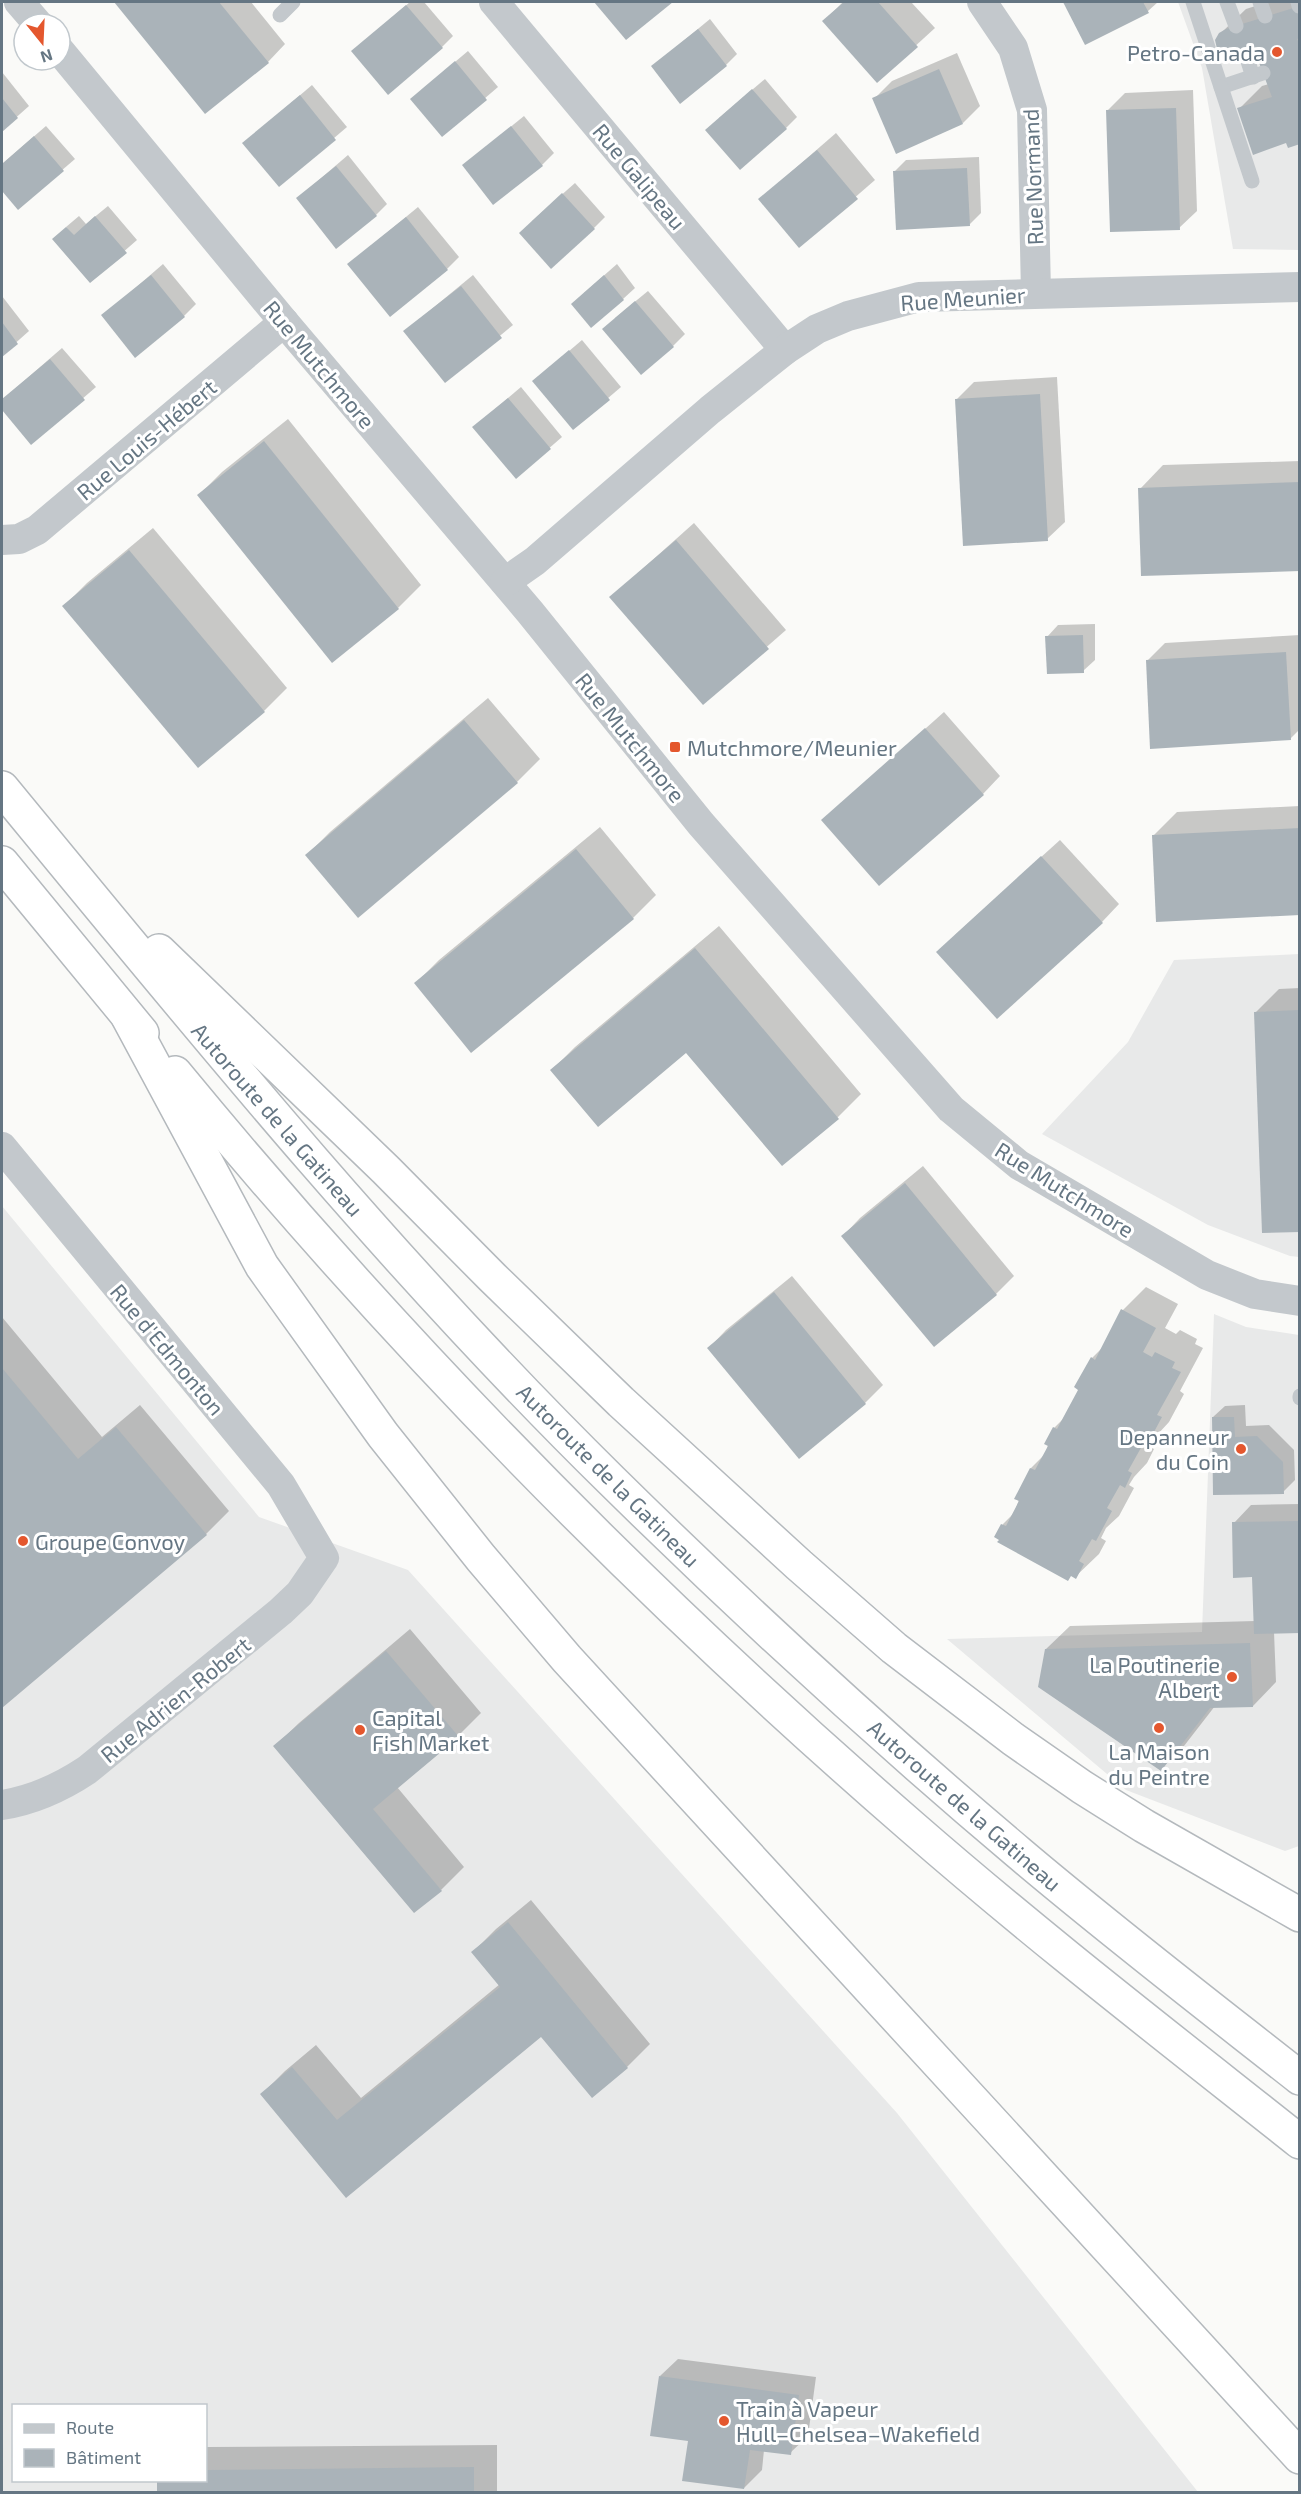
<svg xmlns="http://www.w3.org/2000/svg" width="1301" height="2494" font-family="'Exo 2',sans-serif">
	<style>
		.built { fill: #e8e9e9; fill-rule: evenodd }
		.shadow { fill: #0003 }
		.building { fill: #aab3b9 }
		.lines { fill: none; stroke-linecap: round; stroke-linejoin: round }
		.highway-casing { stroke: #b4b9bd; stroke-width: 36 }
		.lane { stroke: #c3c8cc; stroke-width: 15 }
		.street { stroke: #c3c8cc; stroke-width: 30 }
		.highway { stroke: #fff; stroke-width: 33 }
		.poi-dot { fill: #e4572e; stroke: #fff; stroke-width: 2 }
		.labels { text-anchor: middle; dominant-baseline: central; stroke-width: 6; stroke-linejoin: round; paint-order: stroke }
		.poi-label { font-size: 22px; fill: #657683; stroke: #fff; text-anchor: start }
		.street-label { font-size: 22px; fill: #657683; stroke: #fff }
	</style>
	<rect width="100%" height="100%" fill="#fafaf8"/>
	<!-- built -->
	<g class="built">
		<polygon points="1178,2 1299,2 1299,250 1233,249 1202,68"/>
		<polygon points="1299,954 1299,1257 1290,1256 1208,1225 1042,1134 1128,1042 1174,960"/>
		<path d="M 2,1206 L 259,1517 L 408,1570 L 897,2113 L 1198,2492 L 2,2492 ZM 14,2406 L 206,2406 L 206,2480 L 14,2480 Z"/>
		<polygon points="1214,1314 1246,1327 1299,1335 1299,1846 1285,1851 1126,1790 947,1639 1202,1632"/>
	</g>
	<!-- shadow -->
	<g class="shadow">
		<polygon points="116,2 251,2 285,44 268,62 205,112"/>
		<polygon points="410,2 424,2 453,36 442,47 353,51"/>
		<polygon points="596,2 671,2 626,38"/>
		<polygon points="843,2 911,2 935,28 877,81 824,21"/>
		<polygon points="1064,2 1158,2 1148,11 1085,43"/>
		<polygon points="1268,2 1300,2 1300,143 1287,141 1239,109 1262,86 1269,84 1256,50 1222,32 1246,9"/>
		<polygon points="710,19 737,54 726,65 653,66"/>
		<polygon points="468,51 498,87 442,135 424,88"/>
		<polygon points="957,53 980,106 963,123 874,99 892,81"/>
		<polygon points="2,72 29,106 2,130"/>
		<polygon points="765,79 797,117 786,128 719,118"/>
		<polygon points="312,85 347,127 279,185 244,143"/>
		<polygon points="1193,90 1197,211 1179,228 1107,111 1125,93"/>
		<polygon points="524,116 554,153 542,165 464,165"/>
		<polygon points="46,126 75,159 18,208 2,189 2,164"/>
		<polygon points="836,133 875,180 799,246 760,199"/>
		<polygon points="348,155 387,204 376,215 298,198"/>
		<polygon points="979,157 981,213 969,225 894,172 906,160"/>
		<polygon points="575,183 605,217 594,228 532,221"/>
		<polygon points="108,206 137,240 90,281 66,227 79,216 86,224"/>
		<polygon points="418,207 459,257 447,269 349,264"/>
		<polygon points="163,264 196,304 184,316 103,316"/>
		<polygon points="617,264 635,288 623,299 584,293"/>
		<polygon points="473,275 513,325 445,381 405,331"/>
		<polygon points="648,291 685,334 673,346 615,318"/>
		<polygon points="2,296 29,331 2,355"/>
		<polygon points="582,340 621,387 573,428 534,381"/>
		<polygon points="62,348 96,387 31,443 2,408 2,400"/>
		<polygon points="1057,377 1065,522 1047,539 956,400 974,382"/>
		<polygon points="521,387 562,437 516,477 474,427"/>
		<polygon points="288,419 421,585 398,608 199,495 222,472"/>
		<polygon points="1300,461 1300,569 1140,489 1163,465"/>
		<polygon points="694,523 786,630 703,703 611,597"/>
		<polygon points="153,528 287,688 264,711 64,606 87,583"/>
		<polygon points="1095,624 1095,660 1083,671 1047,637 1058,625"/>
		<polygon points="1300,635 1300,729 1290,739 1147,661 1165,643"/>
		<polygon points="488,698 540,759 517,782 307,855 330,832"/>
		<polygon points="944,712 1000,776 983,794 823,820"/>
		<polygon points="1300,806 1300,913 1154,835 1177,812"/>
		<polygon points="600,827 656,895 633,918 416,983 439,960"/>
		<polygon points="1060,840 1119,904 1102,922 955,935"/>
		<polygon points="719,926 861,1094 838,1117 782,1164 686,1051 552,1070 575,1047"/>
		<polygon points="1300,988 1300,1230 1256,1012 1279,989"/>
		<polygon points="923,1166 1014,1276 996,1294 934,1345 843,1236 860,1218"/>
		<polygon points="792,1276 883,1385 865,1403 799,1457 709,1348 726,1330"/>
		<polygon points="1146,1287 1178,1304 1165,1328 1176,1334 1180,1330 1197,1339 1195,1344 1203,1348 1180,1391 1184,1394 1169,1422 1158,1434 1150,1447 1154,1449 1147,1463 1134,1477 1129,1485 1134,1488 1119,1516 1106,1528 1101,1538 1106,1541 1099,1554 1075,1577 996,1537 1003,1524 1014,1513 1031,1468 1045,1454 1054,1428 1065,1417 1080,1389 1092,1358 1104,1346 1123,1310"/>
		<polygon points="2,1317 102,1437 140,1405 229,1511 206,1534 2,1706"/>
		<polygon points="1245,1405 1246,1426 1269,1425 1294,1450 1295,1480 1283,1492 1213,1417 1225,1406"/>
		<polygon points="1300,1504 1300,1632 1274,1632 1276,1682 1253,1706 1215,1706 1184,1746 1160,1769 1046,1649 1070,1626 1255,1621 1254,1576 1234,1523 1251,1505"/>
		<polygon points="410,1629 481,1713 458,1736 397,1787 464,1867 441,1890 275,1746 299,1723"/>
		<polygon points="531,1900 650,2044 627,2067 542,2035 346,2196 262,2094 285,2071 316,2045 361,2098 500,1984 473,1952 496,1929"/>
		<polygon points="678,2359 816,2377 808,2436 790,2453 764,2450 762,2470 744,2488 660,2376"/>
		<polygon points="497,2445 497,2492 159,2492 159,2480 206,2480 206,2447"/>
	</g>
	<!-- building -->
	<g class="building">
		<polygon points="114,2 219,2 269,63 205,114"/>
		<polygon points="594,2 673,2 626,40"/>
		<polygon points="844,2 878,2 918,47 877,83 822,21"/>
		<polygon points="1063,2 1143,2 1149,13 1085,45"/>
		<polygon points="406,5 443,48 388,95 351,51"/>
		<polygon points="1300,6 1300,38 1297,39 1300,45 1300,144 1288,148 1286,143 1253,155 1237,108 1272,97 1255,52 1235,59 1224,58 1218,53 1215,40 1219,33 1226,29"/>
		<polygon points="698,29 727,66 680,104 651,66"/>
		<polygon points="455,61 487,100 442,137 410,99"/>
		<polygon points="939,69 963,124 896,154 872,98"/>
		<polygon points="752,89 787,129 740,170 705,130"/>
		<polygon points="300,95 336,140 279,187 242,143"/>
		<polygon points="2,98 18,118 2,132"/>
		<polygon points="1176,108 1180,230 1110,232 1106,110"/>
		<polygon points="511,126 543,166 493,205 462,165"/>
		<polygon points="34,136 64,171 18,210 2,191 2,164"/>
		<polygon points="817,150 858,199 799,248 758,199"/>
		<polygon points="336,166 377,216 336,249 296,198"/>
		<polygon points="967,168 970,226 896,230 893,171"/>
		<polygon points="562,193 595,229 551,269 519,233"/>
		<polygon points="95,216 127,253 90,283 52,239 66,227 74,235"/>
		<polygon points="406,217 448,270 390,317 347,264"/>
		<polygon points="151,275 185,317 135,358 101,315"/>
		<polygon points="604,275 624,300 591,328 571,304"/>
		<polygon points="461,286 502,338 445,383 403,331"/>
		<polygon points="635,301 674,347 641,375 602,329"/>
		<polygon points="2,322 18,344 2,357"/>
		<polygon points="569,350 610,400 573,430 532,381"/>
		<polygon points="50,359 85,400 31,445 2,410 2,399"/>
		<polygon points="1040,394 1048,541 963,546 955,399"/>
		<polygon points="508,398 551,449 516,479 472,427"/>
		<polygon points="264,441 399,609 332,663 197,495"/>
		<polygon points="1300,482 1300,571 1141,576 1138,488"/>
		<polygon points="676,540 769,649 703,705 609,597"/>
		<polygon points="129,550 265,712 198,768 62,606"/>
		<polygon points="1083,635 1084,673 1047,674 1045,636"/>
		<polygon points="1286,652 1291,740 1150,749 1146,660"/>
		<polygon points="464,720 518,783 358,918 305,855"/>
		<polygon points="925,728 984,795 879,886 821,820"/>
		<polygon points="1300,828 1300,915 1156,922 1152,835"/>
		<polygon points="576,849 634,919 471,1053 414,983"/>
		<polygon points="1041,856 1103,923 997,1019 936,952"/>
		<polygon points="695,948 839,1119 782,1166 686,1053 598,1127 550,1070"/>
		<polygon points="1300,1010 1300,1232 1262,1233 1254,1012"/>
		<polygon points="905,1183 997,1295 934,1347 841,1236"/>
		<polygon points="774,1292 866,1404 799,1459 707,1348"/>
		<polygon points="1121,1309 1156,1328 1143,1352 1152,1357 1155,1352 1175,1362 1172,1368 1181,1372 1157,1415 1162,1417 1146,1447 1142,1446 1128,1471 1132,1473 1125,1488 1120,1485 1107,1508 1112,1511 1096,1541 1092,1539 1079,1561 1084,1564 1076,1579 1071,1576 1068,1581 997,1542 999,1540 994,1537 1001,1524 1006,1526 1019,1501 1014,1499 1030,1468 1035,1470 1048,1446 1044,1444 1053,1427 1057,1429 1078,1390 1074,1387 1091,1357 1095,1360"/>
		<polygon points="2,1368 78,1459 116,1427 207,1535 2,1708"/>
		<polygon points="1212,1417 1234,1417 1235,1437 1257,1436 1283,1462 1284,1494 1213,1495"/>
		<polygon points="1300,1521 1300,1633 1254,1634 1252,1577 1233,1578 1232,1522"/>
		<polygon points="1250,1643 1253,1707 1210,1708 1161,1771 1038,1687 1045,1649"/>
		<polygon points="386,1651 459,1737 373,1809 442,1891 414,1913 273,1746"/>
		<polygon points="508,1922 628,2068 592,2098 541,2037 346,2198 260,2094 292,2067 337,2120 500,1987 471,1952"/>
		<polygon points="659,2376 799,2395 791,2455 750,2450 744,2489 682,2481 688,2441 650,2436"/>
		<polygon points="474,2467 474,2492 157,2492 157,2480 206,2480 206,2470"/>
	</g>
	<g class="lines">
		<!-- highway casing -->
		<g class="highway-casing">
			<g id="highway">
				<path d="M 2,788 C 197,1025 391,1264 611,1480 C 742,1609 878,1734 1019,1853 C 1111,1931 1206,2004 1300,2078"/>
				<polyline points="2,863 142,1033"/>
				<polyline points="159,951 386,1170 492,1277 621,1402 799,1565 894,1648 1013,1739 1082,1787 1144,1826 1300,1915"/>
				<polyline points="128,1017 262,1266 383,1435 481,1558 567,1659 1300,2457"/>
				<path d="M 175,1073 C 398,1344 646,1596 911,1826 C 1037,1936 1169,2038 1300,2142"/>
			</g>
		</g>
		<!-- lane -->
		<g class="lane">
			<polyline points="1193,2 1221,87 1263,73"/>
			<polyline points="1227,2 1236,26"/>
			<polyline points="1260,2 1265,16"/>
			<polyline points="1298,2 1299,6"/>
			<polyline points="280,15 293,2"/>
			<polyline points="1246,55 1253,77"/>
			<polyline points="1221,87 1252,181"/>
			<polyline points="1300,1396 1300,1398"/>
		</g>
		<!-- street -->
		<g class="street">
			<polyline points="19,2 38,24"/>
			<polyline points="494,2 785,350"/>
			<polyline points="982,2 1013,48 1032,110 1036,293"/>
			<polyline points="60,51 284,322 530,612 701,824 951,1109 1019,1165 1207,1275 1255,1294 1300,1301"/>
			<polyline points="2,540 19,539 37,530 284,322"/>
			<polyline points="505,582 535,561 710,410 785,350 817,329 848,316 919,297 1300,287"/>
			<path d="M 2,1147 L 281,1485 L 324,1558 L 300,1593 L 280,1612 L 87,1770 C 60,1788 34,1800 2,1805"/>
		</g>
		<!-- highway -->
		<use href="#highway" class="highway"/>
	</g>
	<!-- markers -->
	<g class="poi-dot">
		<circle cx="1277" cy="52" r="6"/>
		<rect x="669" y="741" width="12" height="12" rx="3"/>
		<circle cx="1241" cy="1449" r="6"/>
		<circle cx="23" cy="1541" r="6"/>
		<circle cx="1232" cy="1677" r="6"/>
		<circle cx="1159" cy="1728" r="6"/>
		<circle cx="360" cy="1730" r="6"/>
		<circle cx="724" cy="2421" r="6"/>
	</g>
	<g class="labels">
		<!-- poi labels -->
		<g class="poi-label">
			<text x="1265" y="52" text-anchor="end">Petro-Canada</text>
			<text x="687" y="747">Mutchmore/Meunier</text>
			<text x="1229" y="1436" text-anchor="end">Depanneur<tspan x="1229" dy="25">du Coin</tspan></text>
			<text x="35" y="1541">Groupe Convoy</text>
			<text x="1220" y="1664" text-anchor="end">La Poutinerie<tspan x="1220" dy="25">Albert</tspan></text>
			<text x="372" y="1717">Capital<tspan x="372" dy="25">Fish Market</tspan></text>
			<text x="1159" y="1751" text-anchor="middle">La Maison<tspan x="1159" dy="25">du Peintre</tspan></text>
			<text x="736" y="2408">Train à Vapeur<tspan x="736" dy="25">Hull–Chelsea–Wakefield</tspan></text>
		</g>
		<!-- street labels -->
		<g class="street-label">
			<text transform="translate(640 176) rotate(50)">Rue Galipeau</text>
			<text transform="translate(1032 177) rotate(-92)">Rue Normand</text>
			<text transform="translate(963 298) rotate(-4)">Rue Meunier</text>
			<text transform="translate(320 364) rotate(50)">Rue Mutchmore</text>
			<text transform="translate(146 439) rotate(-40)">Rue Louis-Hébert</text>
			<text transform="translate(631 737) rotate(51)">Rue Mutchmore</text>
			<text transform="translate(278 1119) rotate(49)">Autoroute de la Gatineau</text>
			<text transform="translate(1065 1189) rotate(32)">Rue Mutchmore</text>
			<text transform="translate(168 1349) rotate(50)">Rue d'Edmonton</text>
			<text transform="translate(609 1475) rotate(45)">Autoroute de la Gatineau</text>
			<text transform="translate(175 1699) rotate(-39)">Rue Adrien-Robert</text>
			<text transform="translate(965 1805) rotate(41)">Autoroute de la Gatineau</text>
		</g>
	</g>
	<!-- border -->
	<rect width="1301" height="2494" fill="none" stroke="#657683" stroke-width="6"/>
	<!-- legend -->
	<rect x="12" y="2404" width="195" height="78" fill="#ffffff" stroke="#c1c8cd" stroke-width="1.5"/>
	<rect x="24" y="2424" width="30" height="9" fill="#c3c8cc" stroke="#c1c8cd" stroke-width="1.5"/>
	<text x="66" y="2434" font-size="18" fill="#657683">Route</text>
	<rect x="24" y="2449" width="30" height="18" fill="#aab3b9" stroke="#c1c8cd" stroke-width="1.5"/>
	<text x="66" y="2464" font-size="18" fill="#657683">Bâtiment</text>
	<!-- north arrow -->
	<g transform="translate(42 42) rotate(162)"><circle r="28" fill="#ffffff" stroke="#c1c8cd" stroke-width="1.5"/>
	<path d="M0-4.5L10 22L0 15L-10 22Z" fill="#e4572e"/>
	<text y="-9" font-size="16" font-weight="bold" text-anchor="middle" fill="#657683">N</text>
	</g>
</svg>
